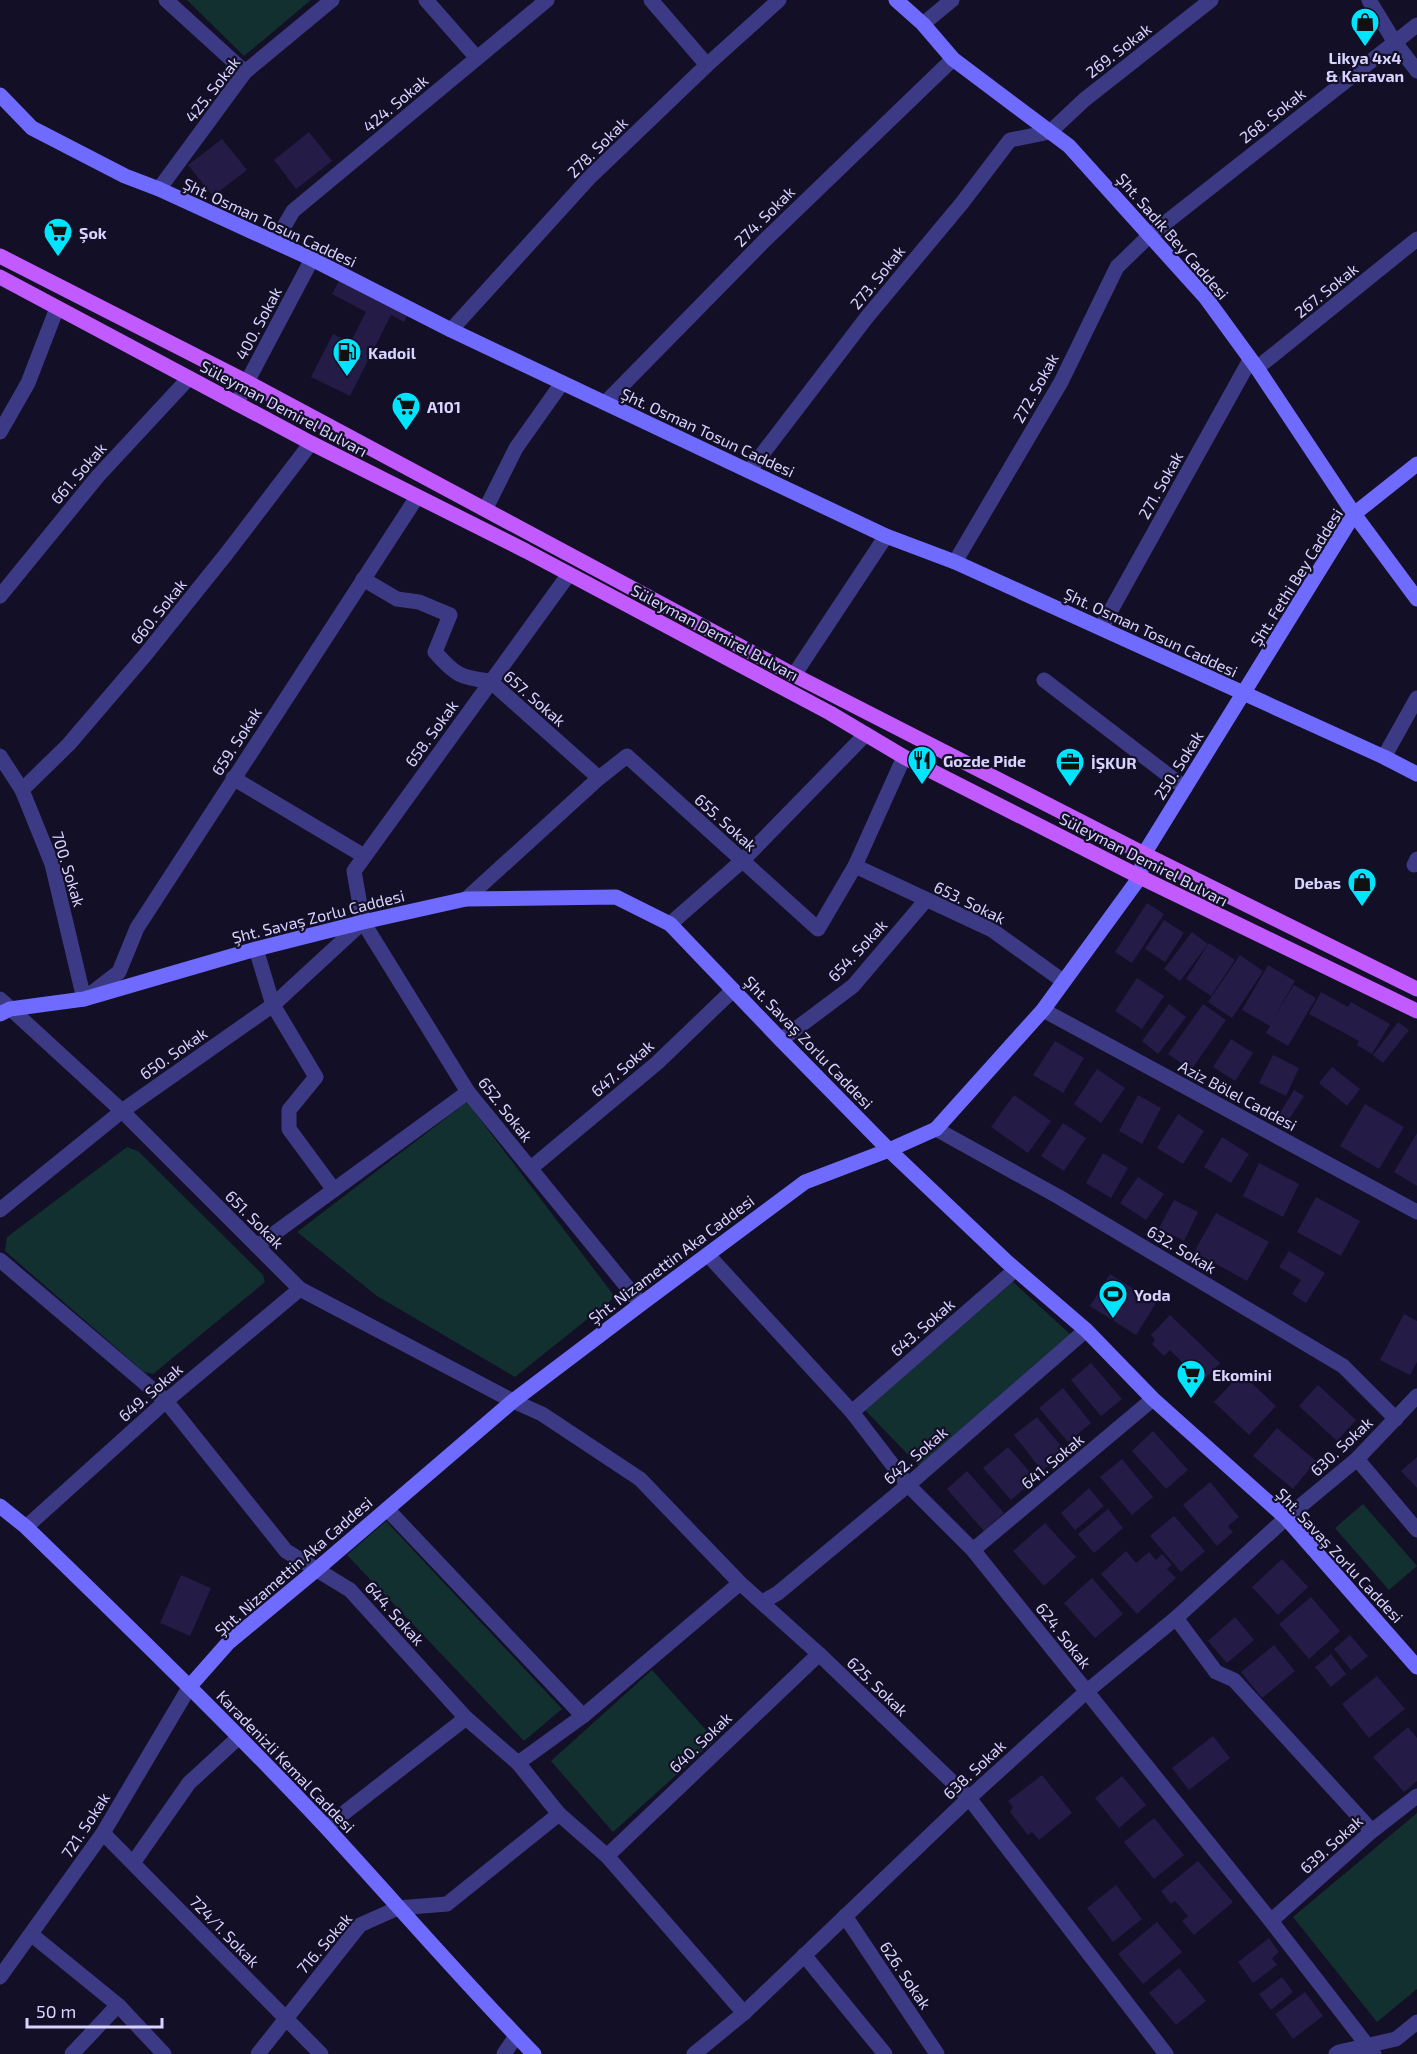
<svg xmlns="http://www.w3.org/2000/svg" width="1417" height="2054" font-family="'Exo 2',sans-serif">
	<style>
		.green { fill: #12302f }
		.building { fill: #241b47 }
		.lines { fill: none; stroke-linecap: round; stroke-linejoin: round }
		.street { stroke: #3d3a85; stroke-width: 15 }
		.secondary { stroke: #6f6bff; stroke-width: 15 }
		.primary { stroke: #c25bff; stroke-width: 15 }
		.labels { text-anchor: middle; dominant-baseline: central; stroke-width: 4.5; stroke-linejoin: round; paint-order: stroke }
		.street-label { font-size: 16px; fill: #d9d4ff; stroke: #130f26 }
		.poi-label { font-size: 16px; font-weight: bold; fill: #d9d4ff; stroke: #130f26; text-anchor: start }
	</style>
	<rect width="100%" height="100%" fill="#130f26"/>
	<!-- green -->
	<g class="green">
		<polygon points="187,0 311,0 244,56"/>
		<polygon points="467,1102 615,1297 515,1377 377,1296 297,1232"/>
		<polygon points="127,1147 138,1151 263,1275 265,1282 153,1374 144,1372 5,1251 7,1237"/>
		<polygon points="1013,1282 1070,1334 919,1466 865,1410"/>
		<polygon points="1363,1504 1417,1566 1389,1590 1335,1528"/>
		<polygon points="386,1521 562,1709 524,1741 347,1555"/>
		<polygon points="652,1670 715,1740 613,1832 551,1761"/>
		<polygon points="1417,1813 1417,1989 1377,2022 1293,1917"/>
	</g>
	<!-- building -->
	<g class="building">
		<polygon points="309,132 332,161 296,189 274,160"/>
		<polygon points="222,139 247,170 213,196 188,165"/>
		<polygon points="339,281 407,316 404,322 391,315 350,396 311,377 333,334 350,343 366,312 332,294"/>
		<polygon points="1147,903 1164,914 1132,963 1115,952"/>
		<polygon points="1164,920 1184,933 1165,962 1145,949"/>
		<polygon points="1192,932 1208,944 1180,981 1164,969"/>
		<polygon points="1209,943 1235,960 1211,996 1186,979"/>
		<polygon points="1240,955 1263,971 1232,1018 1208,1002"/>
		<polygon points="1268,965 1295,981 1274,1017 1294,985 1316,998 1288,1046 1266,1033 1270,1026 1242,1010"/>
		<polygon points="1137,978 1164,996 1142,1029 1115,1011"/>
		<polygon points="1321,992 1348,1007 1351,1002 1390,1024 1372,1054 1357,1045 1359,1041 1309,1014"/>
		<polygon points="1169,1004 1186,1017 1158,1054 1142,1041"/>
		<polygon points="1203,1004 1226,1020 1191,1070 1168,1054"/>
		<polygon points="1398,1022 1409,1030 1383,1063 1373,1055"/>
		<polygon points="1231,1039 1253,1053 1235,1081 1213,1067"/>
		<polygon points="1055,1041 1084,1058 1063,1093 1033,1075"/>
		<polygon points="1273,1055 1299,1068 1286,1096 1259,1083"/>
		<polygon points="1332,1067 1360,1089 1347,1106 1319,1083"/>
		<polygon points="1097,1069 1125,1088 1101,1123 1074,1104"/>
		<polygon points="1294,1090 1304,1096 1284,1127 1275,1121"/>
		<polygon points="1014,1095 1051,1121 1028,1153 991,1127"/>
		<polygon points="1138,1095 1161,1108 1142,1144 1119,1131"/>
		<polygon points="1365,1104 1404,1127 1379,1169 1340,1146"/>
		<polygon points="1178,1114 1204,1131 1183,1164 1157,1148"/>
		<polygon points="1063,1123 1086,1138 1064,1171 1041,1156"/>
		<polygon points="1417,1133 1417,1186 1394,1172"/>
		<polygon points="1222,1137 1249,1154 1231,1183 1204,1167"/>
		<polygon points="1103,1153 1128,1168 1111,1198 1086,1183"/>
		<polygon points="1259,1163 1299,1184 1283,1217 1243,1196"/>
		<polygon points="1138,1177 1164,1194 1146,1220 1120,1203"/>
		<polygon points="1316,1197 1360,1221 1341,1256 1297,1232"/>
		<polygon points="1174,1200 1198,1212 1184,1241 1159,1228"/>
		<polygon points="1216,1213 1269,1242 1247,1281 1194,1252"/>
		<polygon points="1289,1251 1325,1273 1306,1303 1292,1294 1301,1280 1279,1267"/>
		<polygon points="1110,1274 1156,1303 1136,1335 1090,1306"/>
		<polygon points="1404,1314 1417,1321 1417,1362 1410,1375 1380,1360"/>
		<polygon points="1170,1315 1220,1363 1202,1382 1195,1376 1191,1380 1179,1369 1184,1364 1170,1350 1164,1356 1152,1344 1155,1340 1151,1335"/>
		<polygon points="1091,1363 1122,1399 1101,1416 1071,1380"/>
		<polygon points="1241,1373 1276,1406 1249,1435 1214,1402"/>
		<polygon points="1318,1385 1356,1420 1337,1441 1299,1406"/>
		<polygon points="1063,1388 1091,1423 1068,1442 1039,1408"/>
		<polygon points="1037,1417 1066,1452 1042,1471 1014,1435"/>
		<polygon points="1277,1428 1316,1461 1293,1489 1253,1456"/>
		<polygon points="1153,1431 1188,1470 1166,1489 1132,1451"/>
		<polygon points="1008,1447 1036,1479 1011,1500 983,1468"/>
		<polygon points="1417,1457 1417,1488 1401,1471"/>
		<polygon points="1122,1459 1153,1497 1132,1515 1100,1477"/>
		<polygon points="967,1471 1004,1513 984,1531 947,1489"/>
		<polygon points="1210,1482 1239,1517 1228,1526 1233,1532 1217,1546 1183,1505"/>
		<polygon points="1089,1488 1104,1506 1075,1530 1061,1513"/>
		<polygon points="1108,1509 1123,1528 1094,1553 1078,1534"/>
		<polygon points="1174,1516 1205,1551 1181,1572 1150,1536"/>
		<polygon points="1045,1523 1076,1557 1044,1586 1013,1551"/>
		<polygon points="1126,1551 1136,1563 1149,1552 1156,1560 1162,1554 1172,1565 1167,1569 1176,1578 1137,1614 1101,1574"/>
		<polygon points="1282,1559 1308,1587 1278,1615 1252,1587"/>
		<polygon points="181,1575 211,1588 190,1636 160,1623"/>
		<polygon points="1092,1578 1123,1614 1095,1638 1064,1603"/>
		<polygon points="1311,1597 1340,1631 1309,1659 1279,1624"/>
		<polygon points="1235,1617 1254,1640 1227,1663 1208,1641"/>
		<polygon points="1350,1635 1368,1656 1351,1670 1334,1649"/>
		<polygon points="1274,1645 1295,1671 1262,1698 1241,1672"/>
		<polygon points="1331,1654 1346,1674 1331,1687 1315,1667"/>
		<polygon points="1377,1676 1405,1709 1369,1738 1342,1704"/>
		<polygon points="1408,1727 1417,1738 1417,1781 1404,1792 1373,1757"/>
		<polygon points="1213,1736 1230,1758 1189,1790 1172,1768"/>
		<polygon points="1042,1775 1072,1813 1039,1840 1032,1832 1028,1835 1010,1812 1013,1807 1008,1801"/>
		<polygon points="1122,1776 1146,1805 1119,1828 1095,1798"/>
		<polygon points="1154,1818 1184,1855 1154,1879 1124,1842"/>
		<polygon points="1198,1861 1233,1902 1194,1935 1182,1921 1188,1916 1175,1901 1171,1904 1161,1891"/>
		<polygon points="1116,1885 1142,1919 1113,1942 1087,1908"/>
		<polygon points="1157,1922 1182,1952 1143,1984 1118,1954"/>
		<polygon points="1269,1938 1279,1952 1272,1958 1277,1965 1253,1983 1238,1962"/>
		<polygon points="1179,1968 1206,2001 1176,2025 1149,1993"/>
		<polygon points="1282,1977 1293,1992 1271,2010 1259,1994"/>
		<polygon points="1305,1992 1323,2016 1293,2039 1275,2014"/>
	</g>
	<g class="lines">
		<!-- street -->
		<g class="street">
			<polyline points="166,0 245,72"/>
			<polyline points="426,0 477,58"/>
			<polyline points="651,0 707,65"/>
			<polyline points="1369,0 1394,41 1417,71"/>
			<polyline points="923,24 952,0"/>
			<polyline points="159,189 245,72 332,0"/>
			<polyline points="275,242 293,211 547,0"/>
			<polyline points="451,330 590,177 707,65 779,0"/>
			<polyline points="1257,368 1417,239"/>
			<polyline points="605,403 767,238 953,59"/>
			<polyline points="237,404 247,382 312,259"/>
			<polyline points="0,432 28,383 57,308"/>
			<polyline points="750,470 867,317 962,203 1010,140 1050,132 1084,100 1211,0"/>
			<polyline points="486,508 516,448 562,383"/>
			<polyline points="955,562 1061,382 1117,267 1150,235 1417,25"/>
			<polyline points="569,574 354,871 363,922 468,1092 641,1304"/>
			<path d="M 363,579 L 397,599 L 419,602 L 450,615 L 435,652 C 455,675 461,678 490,681 L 599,778"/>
			<polyline points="0,596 98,476 189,378"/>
			<polyline points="1101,628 1250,360"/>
			<polyline points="794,675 886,536"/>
			<polyline points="1044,680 1185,788"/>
			<polyline points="0,756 22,790 52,864 84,999 119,972 137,928 417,497"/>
			<polyline points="1384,757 1417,698"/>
			<polyline points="233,778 364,856"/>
			<polyline points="22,790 69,744 146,654 227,553 311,443"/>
			<polyline points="1414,865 1417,859"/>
			<polyline points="855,866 992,930 1063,981"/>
			<polyline points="466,899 599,778 627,756 818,929 855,866 904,757"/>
			<polyline points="670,924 742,861 866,734"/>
			<polyline points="256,949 273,1005 316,1077 289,1110 289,1129 334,1190"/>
			<polyline points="0,999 122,1111 300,1289 513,1401 542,1414 640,1479 740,1583 819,1654 969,1798 1166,2054"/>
			<polyline points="1043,1010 1417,1212"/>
			<polyline points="781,1040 853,986 926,900"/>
			<polyline points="936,1129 1059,1197 1343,1366 1396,1419"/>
			<polyline points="531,1168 657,1063 733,990"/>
			<polyline points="0,1210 122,1111 273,1005 363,922"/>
			<polyline points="257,1246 468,1092"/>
			<polyline points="708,1255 852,1412 908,1485 973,1550 1271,1921 1374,2054"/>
			<polyline points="0,1260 166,1401 286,1551 350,1590 466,1718 518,1763 559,1814 607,1856 744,2013"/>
			<polyline points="852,1412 1015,1270"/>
			<polyline points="1357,1459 1417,1530"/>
			<polyline points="387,1509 583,1716"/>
			<polyline points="26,1527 166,1401 300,1289"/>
			<polyline points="973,1550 1153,1399"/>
			<polyline points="762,1602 778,1593 908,1485 1086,1330"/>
			<polyline points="1176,1618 1216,1672 1234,1680 1372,1831"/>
			<polyline points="518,1763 583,1716 740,1583"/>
			<polyline points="326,1827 466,1718"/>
			<polyline points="103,1833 321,2054"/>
			<polyline points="607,1856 819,1654"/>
			<polyline points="133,1863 189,1783 239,1737"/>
			<polyline points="845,1916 937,2054"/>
			<polyline points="1271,1921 1372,1831 1417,1796"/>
			<polyline points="32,1935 118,2005 164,2054"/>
			<polyline points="804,1955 885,2054"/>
			<polyline points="0,1977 103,1833 190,1686"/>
			<polyline points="72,2054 118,2005"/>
			<polyline points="258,2054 360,1925 398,1908 447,1904 559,1814"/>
			<polyline points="504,2054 516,2036"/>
			<polyline points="694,2054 744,2013 969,1798 1086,1692 1176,1618 1286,1518 1357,1459 1417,1396"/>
			<polyline points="1336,2054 1339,2052 1396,2039 1417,2022"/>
		</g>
		<!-- secondary -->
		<g class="secondary">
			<polyline points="896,0 923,24 953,59 1069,146 1206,298 1257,368 1354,514 1417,599"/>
			<polyline points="0,95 32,128 125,176 159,189 312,259 451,330 886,536 955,562 1384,757 1417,774"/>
			<polyline points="0,1014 10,1009 84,999 256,949 363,922 466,899 616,897 670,924 781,1040 889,1150 1007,1262 1086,1330 1153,1399 1286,1518 1417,1667"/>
			<path d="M 0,1506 L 26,1527 C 127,1625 228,1723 325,1826 C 395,1902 462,1980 534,2054"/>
			<polyline points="190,1686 228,1643 316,1570 513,1401 641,1304 805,1182 889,1150 936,1129 1043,1010 1140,877 1144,854 1354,514 1417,464"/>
		</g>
		<!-- primary -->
		<g class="primary">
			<polyline points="0,256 247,382 794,675 1144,854 1417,989"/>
			<polyline points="0,277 311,443 526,551 830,713 904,757 1140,877 1417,1011"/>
		</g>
	</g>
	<!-- icons -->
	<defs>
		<g id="shop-pin" transform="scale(1.5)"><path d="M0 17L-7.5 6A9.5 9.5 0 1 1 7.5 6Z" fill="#00e5ff" stroke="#130f26"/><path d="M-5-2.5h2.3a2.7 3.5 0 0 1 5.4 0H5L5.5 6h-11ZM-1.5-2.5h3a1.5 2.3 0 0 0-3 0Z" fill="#111"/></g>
		<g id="supermarket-pin" transform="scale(1.5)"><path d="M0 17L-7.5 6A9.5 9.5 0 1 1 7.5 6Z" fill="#00e5ff" stroke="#130f26"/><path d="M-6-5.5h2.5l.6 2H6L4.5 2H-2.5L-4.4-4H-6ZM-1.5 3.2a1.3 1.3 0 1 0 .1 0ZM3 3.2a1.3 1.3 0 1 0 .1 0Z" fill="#111"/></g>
		<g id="fuel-pin" transform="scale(1.5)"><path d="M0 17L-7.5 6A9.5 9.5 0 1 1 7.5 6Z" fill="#00e5ff" stroke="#130f26"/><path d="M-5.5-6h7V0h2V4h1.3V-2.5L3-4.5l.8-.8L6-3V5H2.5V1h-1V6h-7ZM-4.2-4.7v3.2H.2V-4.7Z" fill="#111"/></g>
		<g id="restaurant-pin" transform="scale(1.5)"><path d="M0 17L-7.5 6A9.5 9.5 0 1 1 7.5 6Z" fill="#00e5ff" stroke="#130f26"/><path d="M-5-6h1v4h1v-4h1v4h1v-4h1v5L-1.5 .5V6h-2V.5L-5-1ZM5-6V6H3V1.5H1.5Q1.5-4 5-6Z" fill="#111"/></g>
		<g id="office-pin" transform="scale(1.5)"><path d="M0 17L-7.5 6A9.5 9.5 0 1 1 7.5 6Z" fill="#00e5ff" stroke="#130f26"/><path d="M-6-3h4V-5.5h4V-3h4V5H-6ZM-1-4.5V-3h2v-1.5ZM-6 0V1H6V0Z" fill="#111"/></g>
		<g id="stadium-pin" transform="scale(1.5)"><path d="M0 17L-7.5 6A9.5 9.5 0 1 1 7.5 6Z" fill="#00e5ff" stroke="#130f26"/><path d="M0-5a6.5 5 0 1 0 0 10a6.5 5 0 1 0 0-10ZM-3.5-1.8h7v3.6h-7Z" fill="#111"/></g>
	</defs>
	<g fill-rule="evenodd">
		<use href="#shop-pin" x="1365" y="22"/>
		<use href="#supermarket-pin" x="58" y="232"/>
		<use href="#fuel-pin" x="347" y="352"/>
		<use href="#supermarket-pin" x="406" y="406"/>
		<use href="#restaurant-pin" x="922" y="760"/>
		<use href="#office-pin" x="1070" y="762"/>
		<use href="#shop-pin" x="1362" y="882"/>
		<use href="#stadium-pin" x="1113" y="1294"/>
		<use href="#supermarket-pin" x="1191" y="1374"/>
	</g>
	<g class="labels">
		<!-- street labels -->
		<g class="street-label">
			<text transform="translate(1118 50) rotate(-38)">269. Sokak</text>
			<text transform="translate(212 89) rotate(-52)">425. Sokak</text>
			<text transform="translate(395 103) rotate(-40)">424. Sokak</text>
			<text transform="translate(1272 115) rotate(-38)">268. Sokak</text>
			<text transform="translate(597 147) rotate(-45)">278. Sokak</text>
			<text transform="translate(764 216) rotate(-45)">274. Sokak</text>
			<text transform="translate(270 222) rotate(25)">Şht. Osman Tosun Caddesi</text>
			<text transform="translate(1173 236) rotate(49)">Şht. Sadık Bey Caddesi</text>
			<text transform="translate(877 277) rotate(-51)">273. Sokak</text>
			<text transform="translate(1326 290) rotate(-39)">267. Sokak</text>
			<text transform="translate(258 323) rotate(-62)">400. Sokak</text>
			<text transform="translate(1035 388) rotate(-61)">272. Sokak</text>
			<text transform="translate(284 408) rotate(28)">Süleyman Demirel Bulvarı</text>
			<text transform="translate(708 432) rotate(25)">Şht. Osman Tosun Caddesi</text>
			<text transform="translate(78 473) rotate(-49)">661. Sokak</text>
			<text transform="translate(1160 485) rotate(-61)">271. Sokak</text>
			<text transform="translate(1296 577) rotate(-58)">Şht. Fethi Bey Caddesi</text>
			<text transform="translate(158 611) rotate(-51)">660. Sokak</text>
			<text transform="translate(715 632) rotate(28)">Süleyman Demirel Bulvarı</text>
			<text transform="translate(1151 632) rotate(25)">Şht. Osman Tosun Caddesi</text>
			<text transform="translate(535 698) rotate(41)">657. Sokak</text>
			<text transform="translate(431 733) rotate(-54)">658. Sokak</text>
			<text transform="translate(236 741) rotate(-57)">659. Sokak</text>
			<text transform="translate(1178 765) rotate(-58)">250. Sokak</text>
			<text transform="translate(726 822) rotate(42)">655. Sokak</text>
			<text transform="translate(1144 859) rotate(27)">Süleyman Demirel Bulvarı</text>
			<text transform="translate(69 869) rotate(73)">700. Sokak</text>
			<text transform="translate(970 902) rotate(26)">653. Sokak</text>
			<text transform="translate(318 916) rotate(-14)">Şht. Savaş Zorlu Caddesi</text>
			<text transform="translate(857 950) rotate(-47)">654. Sokak</text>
			<text transform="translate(809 1042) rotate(46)">Şht. Savaş Zorlu Caddesi</text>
			<text transform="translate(173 1053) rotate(-35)">650. Sokak</text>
			<text transform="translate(622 1068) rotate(-41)">647. Sokak</text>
			<text transform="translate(1238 1095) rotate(28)">Aziz Bölel Caddesi</text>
			<text transform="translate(506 1109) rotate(52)">652. Sokak</text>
			<text transform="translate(255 1219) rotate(45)">651. Sokak</text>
			<text transform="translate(1182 1249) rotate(31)">632. Sokak</text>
			<text transform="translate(671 1259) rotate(-37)">Şht. Nizamettin Aka Caddesi</text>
			<text transform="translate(922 1327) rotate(-41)">643. Sokak</text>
			<text transform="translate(150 1392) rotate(-41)">649. Sokak</text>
			<text transform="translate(1341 1446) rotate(-43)">630. Sokak</text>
			<text transform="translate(915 1455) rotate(-41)">642. Sokak</text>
			<text transform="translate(1052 1461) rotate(-40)">641. Sokak</text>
			<text transform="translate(1340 1555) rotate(47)">Şht. Savaş Zorlu Caddesi</text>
			<text transform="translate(293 1566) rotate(-41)">Şht. Nizamettin Aka Caddesi</text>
			<text transform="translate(395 1613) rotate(48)">644. Sokak</text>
			<text transform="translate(1064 1635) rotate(52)">624. Sokak</text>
			<text transform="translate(878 1686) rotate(44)">625. Sokak</text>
			<text transform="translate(700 1742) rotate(-44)">640. Sokak</text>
			<text transform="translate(286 1761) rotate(46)">Karadenizli Kemal Caddesi</text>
			<text transform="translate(974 1769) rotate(-43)">638. Sokak</text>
			<text transform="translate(85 1825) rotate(-57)">721. Sokak</text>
			<text transform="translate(1331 1844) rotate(-42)">639. Sokak</text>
			<text transform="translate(225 1931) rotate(46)">724/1. Sokak</text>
			<text transform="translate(324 1943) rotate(-49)">716. Sokak</text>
			<text transform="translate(906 1975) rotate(56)">626. Sokak</text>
		</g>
		<!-- poi labels -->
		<g class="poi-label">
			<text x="1365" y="57" text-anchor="middle">Likya 4x4<tspan x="1365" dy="18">&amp; Karavan</tspan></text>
			<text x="79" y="232">Şok</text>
			<text x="368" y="352">Kadoil</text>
			<text x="427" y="406">A101</text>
			<text x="943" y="760">Gozde Pide</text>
			<text x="1091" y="762">İŞKUR</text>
			<text x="1341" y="882" text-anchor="end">Debas</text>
			<text x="1134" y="1294">Yoda</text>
			<text x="1212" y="1374">Ekomini</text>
		</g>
	</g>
	<!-- scale -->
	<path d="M27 2018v9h135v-9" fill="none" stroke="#d9d4ff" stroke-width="3"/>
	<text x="36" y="2018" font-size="18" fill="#d9d4ff" stroke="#130f26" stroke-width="4.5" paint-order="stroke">50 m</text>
</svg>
